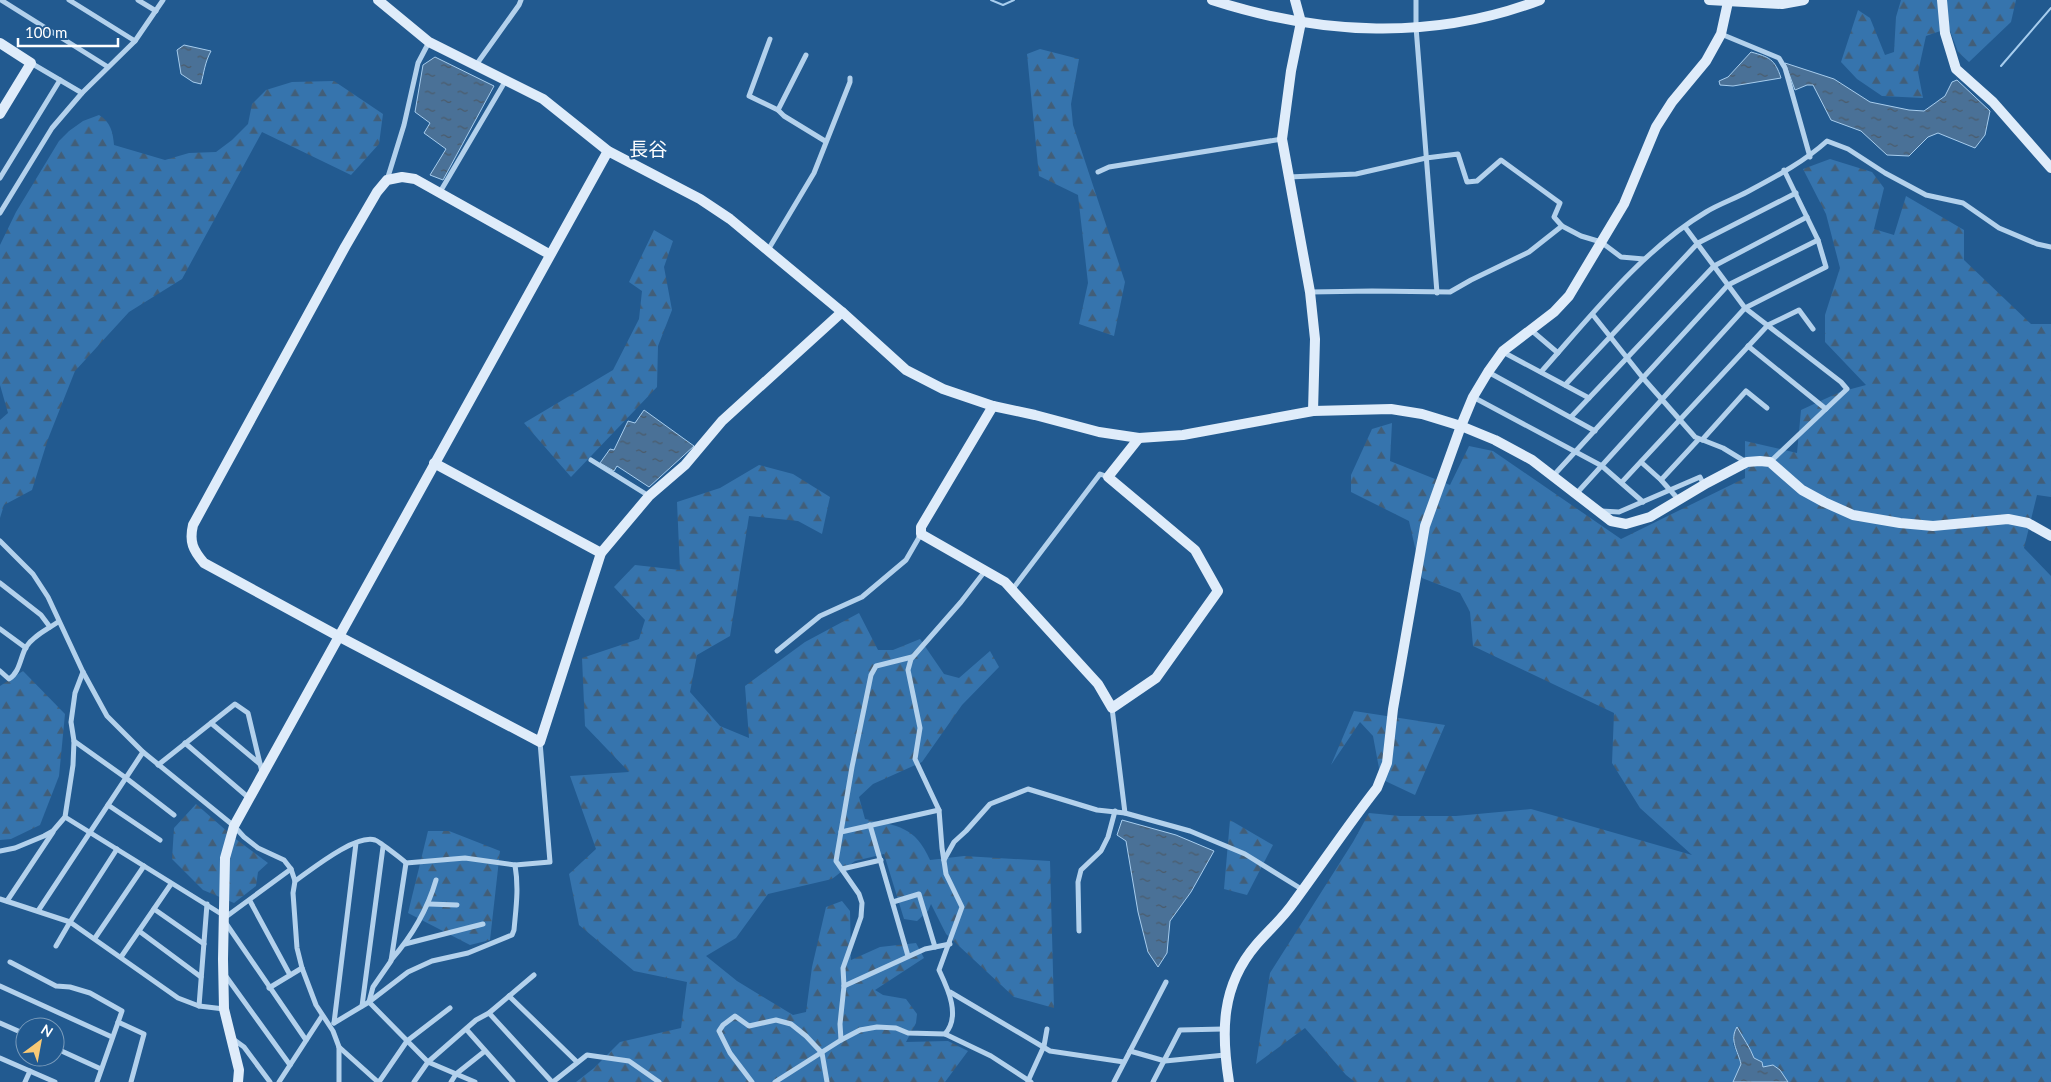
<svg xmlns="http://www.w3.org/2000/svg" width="2051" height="1082" font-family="Lato,'Noto Sans JP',sans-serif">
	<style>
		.forest { fill: url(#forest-firs) }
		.water { fill: url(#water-ripples); stroke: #a7cdee }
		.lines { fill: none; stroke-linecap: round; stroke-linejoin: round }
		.stream { stroke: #a7cdee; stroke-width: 2 }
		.street { stroke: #b3d1ec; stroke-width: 5 }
		.secondary { stroke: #dfecfa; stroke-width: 10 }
		.labels { text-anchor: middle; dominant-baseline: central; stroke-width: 4; stroke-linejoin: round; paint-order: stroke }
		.quarter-label { font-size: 19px; fill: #fff; stroke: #225a90 }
	</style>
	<defs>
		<pattern id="forest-firs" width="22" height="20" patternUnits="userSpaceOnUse" patternTransform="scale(1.25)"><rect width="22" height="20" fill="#3674ad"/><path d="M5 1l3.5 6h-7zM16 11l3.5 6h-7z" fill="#425e78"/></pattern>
		<pattern id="water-ripples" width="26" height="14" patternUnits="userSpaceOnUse" patternTransform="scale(1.25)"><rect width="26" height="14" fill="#4a7197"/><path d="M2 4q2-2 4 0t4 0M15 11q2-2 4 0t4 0" fill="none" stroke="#4b5b6a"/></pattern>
	</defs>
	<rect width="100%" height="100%" fill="#225a90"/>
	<!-- forest -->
	<g class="forest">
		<polygon points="1901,0 2016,0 2011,22 1969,62 1958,52 1949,28 1926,36 1918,72 1923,98 1882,96 1857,79 1841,62 1858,10 1870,18 1885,55 1894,52 1896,17"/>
		<polygon points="1040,49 1079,59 1071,104 1073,125 1125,282 1114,336 1079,324 1088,283 1078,195 1039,176 1027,54"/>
		<path d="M 334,81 L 383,114 L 379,144 L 351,175 L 262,132 L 182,279 L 129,312 L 75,371 L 48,439 L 32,490 L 4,505 L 0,518 L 0,420 L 8,413 L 0,385 L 0,245 L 16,212 L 59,141 L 69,131 L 83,121 L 99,115 C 111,122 113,133 114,145 L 165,160 L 189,153 L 216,152 L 232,140 L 248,124 L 252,104 L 266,90 L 292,82 Z"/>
		<path d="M 1830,159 L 1872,172 L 1884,188 L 1874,229 L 1894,235 L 1906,196 L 1964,230 L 1964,260 L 2031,324 L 2051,324 L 2051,497 L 2037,495 L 2024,548 L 2051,576 L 2051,1082 L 1788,1082 L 1780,1070 L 1763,1067 L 1762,1062 L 1754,1058 C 1750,1047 1743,1038 1737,1028 L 1733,1044 L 1741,1064 L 1733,1082 L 1355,1082 L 1346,1075 L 1305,1028 L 1256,1064 L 1270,973 L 1353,842 L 1369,813 L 1400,816 L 1456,816 L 1531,809 L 1692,855 L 1640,808 L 1612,763 L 1614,713 L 1473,646 L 1470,612 L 1460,593 L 1422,578 L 1409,521 L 1351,492 L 1351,475 L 1372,429 L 1392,423 L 1390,461 L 1450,485 L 1469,446 L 1493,451 L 1621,539 L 1745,478 L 1745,441 L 1797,453 L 1801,410 L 1840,392 L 1866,385 L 1825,342 L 1825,315 L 1840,268 L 1826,214 L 1803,169 Z"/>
		<polygon points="654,230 673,241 664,267 672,310 658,346 657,387 571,477 524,423 613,370 639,319 642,291 629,282"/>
		<path d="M 759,465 L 793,474 L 830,497 L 822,534 L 798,521 L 749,516 L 730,636 L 697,655 L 690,692 L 720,726 L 749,738 L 745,686 L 805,642 L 859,613 L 878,650 L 893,650 L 920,639 L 944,674 L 959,678 L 990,651 L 999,667 L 962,705 L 922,762 L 873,784 L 859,797 L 865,819 C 898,826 915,826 930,860 L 964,856 L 1050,861 L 1054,1008 L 1014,997 L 946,934 L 931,904 L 928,911 L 917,921 L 904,919 L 884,854 L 855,861 L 832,879 L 768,894 L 736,938 L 706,956 L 737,981 L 793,1015 L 806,1012 L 812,967 L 826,907 L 842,901 L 850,911 L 851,960 L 880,947 L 916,943 L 924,958 L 875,990 L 883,995 L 906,999 L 917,1014 L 916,1023 L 906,1042 L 948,1041 L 968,1051 L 945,1082 L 576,1082 L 594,1068 L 620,1042 L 681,1028 L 687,982 L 634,971 L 579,925 L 569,874 L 596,849 L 570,776 L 629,772 L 585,726 L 582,658 L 639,639 L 645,620 L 614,587 L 635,565 L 680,570 L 677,502 L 720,488 Z"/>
		<polygon points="23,671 65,714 59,776 40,825 11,839 0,840 0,686"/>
		<polygon points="1354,711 1445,725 1415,795 1381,779 1373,736 1360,722 1331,765"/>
		<polygon points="196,804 237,840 268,863 258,872 256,886 234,903 203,890 172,859 174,828"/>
		<polygon points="1230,820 1273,845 1247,895 1224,889"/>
		<polygon points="428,831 449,831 500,851 490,940 470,945 408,913"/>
	</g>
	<!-- water -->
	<g class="water">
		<path d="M 184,45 L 211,51 C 205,62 204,72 201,84 L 193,82 L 181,74 L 177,50 Z"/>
		<path d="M 1751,52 C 1769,57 1775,59 1781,78 L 1733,86 L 1720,85 L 1719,81 L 1728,77 Z"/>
		<polygon points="435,57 494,86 443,180 430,175 446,149 424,133 430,123 415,112 423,65"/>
		<polygon points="1785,63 1834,79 1870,102 1909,110 1924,111 1945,96 1952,82 1957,80 1990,111 1985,135 1975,148 1938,133 1928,137 1909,156 1887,155 1861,131 1831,120 1813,85 1807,85 1795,90"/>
		<polygon points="644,410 694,446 649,487 617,466 614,471 600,463 610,449 614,450 628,421 635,423"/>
		<polygon points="1122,820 1176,835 1214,851 1191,892 1170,921 1167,953 1158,967 1148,952 1138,912 1126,841 1117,835"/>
		<path d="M 1737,1027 C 1743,1038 1750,1047 1754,1058 L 1762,1062 L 1763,1067 L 1773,1065 L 1780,1070 L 1788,1082 L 1733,1082 L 1741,1064 C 1738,1051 1729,1040 1737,1027 Z"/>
	</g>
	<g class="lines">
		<!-- stream -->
		<g class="stream">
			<polyline points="991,0 1003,5 1014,0"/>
			<polyline points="2001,66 2051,8"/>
		</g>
		<!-- street -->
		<g class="street">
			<polyline points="1,0 108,67"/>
			<polyline points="69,0 135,41"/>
			<polyline points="138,0 156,11"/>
			<polyline points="1416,0 1416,27 1437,293"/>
			<polyline points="1721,34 1779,58 1785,68 1810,157"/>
			<polyline points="770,39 749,96 778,110"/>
			<polyline points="806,55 778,110 784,116 825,141"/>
			<polyline points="31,63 82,93"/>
			<polyline points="476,65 519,5 521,0"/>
			<polyline points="1098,172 1109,167 1282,139"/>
			<polyline points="1289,177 1356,174 1426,158 1458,154 1467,182 1477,181 1501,160 1560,203 1554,217 1562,226 1581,236 1601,242 1621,257 1644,259"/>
			<polyline points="0,178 60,80"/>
			<polyline points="387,180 404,125 418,63 429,42"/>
			<polyline points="440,192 506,80"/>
			<polyline points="0,213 52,128 82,93 135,41 163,0"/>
			<polyline points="1685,227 1745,308 1841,382 1847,389 1770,462"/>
			<polyline points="768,250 814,173 850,82 850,78"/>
			<polyline points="1310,292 1372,291 1450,292 1471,280 1529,252 1562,226"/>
			<polyline points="1593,315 1643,378 1695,437 1723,448 1746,462"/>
			<polyline points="1531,330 1558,353"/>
			<polyline points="1748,346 1826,409"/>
			<polyline points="1503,352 1589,398"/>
			<polyline points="1488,372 1595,431"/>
			<path d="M 1541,372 C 1590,317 1642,250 1706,212 C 1719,204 1734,199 1747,192 C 1775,177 1804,162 1827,141 L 1848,149 L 1885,173 L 1926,195 L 1963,203 L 1999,228 L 2037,244 L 2051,247"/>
			<polyline points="1565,385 1698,243 1796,193"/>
			<polyline points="1473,397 1602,466 1643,502"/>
			<polyline points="1571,417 1714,266 1807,217"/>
			<polyline points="1702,440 1746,391 1767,408"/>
			<polyline points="591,460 649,496"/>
			<polyline points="1641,462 1661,480 1679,500"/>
			<polyline points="1553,476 1728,285 1818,240"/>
			<polyline points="1661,480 1698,440"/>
			<polyline points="1622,482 1768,325 1799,310 1813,329"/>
			<polyline points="1576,494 1745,308 1826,267 1818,240 1784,170"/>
			<polyline points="1601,511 1619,512 1700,477 1704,485"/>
			<polyline points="0,541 33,574 48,597 83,672 107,716 143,752 234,826 244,837 258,848 284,860 291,869 295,881 293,893 297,948 302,968 316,1005 333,1031 339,1047 339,1082"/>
			<polyline points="0,583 41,615 50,627"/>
			<polyline points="1012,590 1100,474 1108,477"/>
			<polyline points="0,629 26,648"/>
			<polyline points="777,651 820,616 862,597 906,560 921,534"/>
			<path d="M 0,671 L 9,679 C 20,672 20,658 26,647 C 33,636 48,629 58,622"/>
			<polyline points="1112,708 1125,813"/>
			<polyline points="211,723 260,764"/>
			<polyline points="74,741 126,778 174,815"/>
			<polyline points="185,743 249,798"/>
			<polyline points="158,765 235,704 248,713 262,772"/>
			<polyline points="108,805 160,840"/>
			<polyline points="65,817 223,915"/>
			<polyline points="870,825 908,956"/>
			<polyline points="841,832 939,810"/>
			<polyline points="0,851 15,848 44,836 53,831 65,817 73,765 74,741 71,722 75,693 83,672"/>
			<polyline points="944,860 954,842 966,831 990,804 1028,789 1097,810 1125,813 1190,831 1245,854 1303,890"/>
			<polyline points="406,863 391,961 373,987 369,1002 428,1062 475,1082"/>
			<polyline points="291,869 223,919 306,1040"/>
			<polyline points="842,869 881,860"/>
			<path d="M 295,881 C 311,870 355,834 375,840 C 377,840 402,859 406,863 L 465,858 L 515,865 L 550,862 L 540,742"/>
			<polyline points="0,899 70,922 178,998 199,1006 224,1009"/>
			<polyline points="7,901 53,832"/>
			<polyline points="250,901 290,975"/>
			<polyline points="893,902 919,894 935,947"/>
			<polyline points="429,904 457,905"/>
			<polyline points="154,909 204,944"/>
			<polyline points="38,911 143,752"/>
			<polyline points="139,931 201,977"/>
			<polyline points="1079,931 1078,882 1081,870 1101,851 1108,837 1115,811"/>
			<polyline points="95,938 144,866"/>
			<polyline points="405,944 483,924"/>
			<polyline points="56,946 70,922 117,849"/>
			<polyline points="121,957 171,884"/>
			<path d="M 391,960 C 413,935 427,911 436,880"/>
			<polyline points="10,962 56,986 70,987 90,993 122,1011 97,1082"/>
			<polyline points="225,975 290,1065"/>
			<polyline points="0,986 112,1037"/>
			<polyline points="844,986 925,949 950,944"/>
			<polyline points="269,988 302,968"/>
			<polyline points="950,992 1050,1051 1124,1062"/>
			<polyline points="509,996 577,1062"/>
			<polyline points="199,1006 207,904"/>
			<polyline points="362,1006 383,847"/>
			<polyline points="489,1013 552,1082"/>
			<polyline points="118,1022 144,1034 131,1082"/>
			<polyline points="0,1023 25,1034"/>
			<path d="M 334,1023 L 369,1002 L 408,972 L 432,961 L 468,953 L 512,935 L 514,930 C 516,907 519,889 515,865"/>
			<polyline points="334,1023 356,843"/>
			<polyline points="466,1029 513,1082"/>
			<path d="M 945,1034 C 961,1016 948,989 939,970 L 962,907 L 946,874 L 942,848 L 939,810 L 915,759 L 920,728 L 908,670 L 911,659 L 961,602 L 985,571"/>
			<polyline points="233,1039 244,1047 270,1082"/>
			<polyline points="841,1040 840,1024 844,986 843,968 861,917 862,903 859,894 836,861 852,767 871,675 876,666 912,657"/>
			<polyline points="339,1047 378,1082"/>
			<polyline points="55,1048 101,1069"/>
			<polyline points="1130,1051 1165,1061 1225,1055"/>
			<polyline points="0,1058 55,1082"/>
			<polyline points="1028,1081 1044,1046 1047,1029"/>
			<polyline points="25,1082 30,1071"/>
			<polyline points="279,1082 322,1016"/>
			<polyline points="379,1082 407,1041 450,1008"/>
			<polyline points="414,1082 428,1062 476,1020 489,1013 534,975"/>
			<polyline points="451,1082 456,1074 485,1051"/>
			<polyline points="553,1082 587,1055 629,1061 659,1082"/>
			<polyline points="752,1082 730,1053 719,1031 723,1025 735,1016 749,1026 776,1020 791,1024 806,1036 822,1053 827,1082"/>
			<polyline points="775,1082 841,1040 860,1030 877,1027 896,1028 908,1033 945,1034 991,1056 1031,1082"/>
			<polyline points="1114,1082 1166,982"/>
			<polyline points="1153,1082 1180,1030 1223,1029"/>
		</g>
		<!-- secondary -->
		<g class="secondary">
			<polyline points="378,0 429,42 543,99 608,151 700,199 730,219 842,312 906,370 943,389 993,406 1035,415 1099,432 1139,438 1183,435 1313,411 1391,409 1422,414 1461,426 1495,440 1532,460 1611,521 1626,524 1650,517 1707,483 1747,462 1760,461 1770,462 1802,490 1824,502 1853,515 1900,523 1933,526 2008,519 2028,523 2051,536"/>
			<path d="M 1212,0 C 1320,35 1433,41 1540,0"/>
			<polyline points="1295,0 1301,22 1291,71 1282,139 1310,292 1315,339 1313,411"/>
			<polyline points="1709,0 1782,4 1804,0"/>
			<polyline points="1942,0 1945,33 1956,69 1993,102 2051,168"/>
			<polyline points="0,43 31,63 0,114"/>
			<path d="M 549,254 L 415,179 L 402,177 L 387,180 L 377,192 L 345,247 L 193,525 C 189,542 193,550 204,563 L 340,637 L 540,742 L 601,553 L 649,496 L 685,465 L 722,421 L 842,312"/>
			<polyline points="993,406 921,527 921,534 1005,582 1098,684 1112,708 1156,678 1218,591 1195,550 1108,477 1139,438"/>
			<polyline points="434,463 601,553"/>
			<polyline points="238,1082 239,1070 224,1009 223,959 225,858 234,826 608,151"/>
			<path d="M 1229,1082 C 1221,1032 1221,986 1256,945 C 1269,930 1283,918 1294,902 C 1322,864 1348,825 1377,788 L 1387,763 L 1393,709 L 1425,526 L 1461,426 L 1473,397 L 1488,372 L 1503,351 L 1554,312 L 1569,296 L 1624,204 L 1656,127 L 1672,102 L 1706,61 L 1721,34 L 1728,2"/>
		</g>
	</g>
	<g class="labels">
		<!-- quarter labels -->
		<g class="quarter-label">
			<text x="648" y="148">長谷</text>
		</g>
	</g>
	<!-- north arrow -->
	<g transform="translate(40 1042) rotate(32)"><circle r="24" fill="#225a90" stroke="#7a9cbc"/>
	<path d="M0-4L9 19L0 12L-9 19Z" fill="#f8c975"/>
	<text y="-8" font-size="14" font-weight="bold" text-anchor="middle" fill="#ffffff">N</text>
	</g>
	<!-- scale -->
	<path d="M18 38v8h100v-8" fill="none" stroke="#ffffff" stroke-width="2.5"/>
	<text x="25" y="38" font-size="15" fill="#ffffff" stroke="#225a90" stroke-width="4" paint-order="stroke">100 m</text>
</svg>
